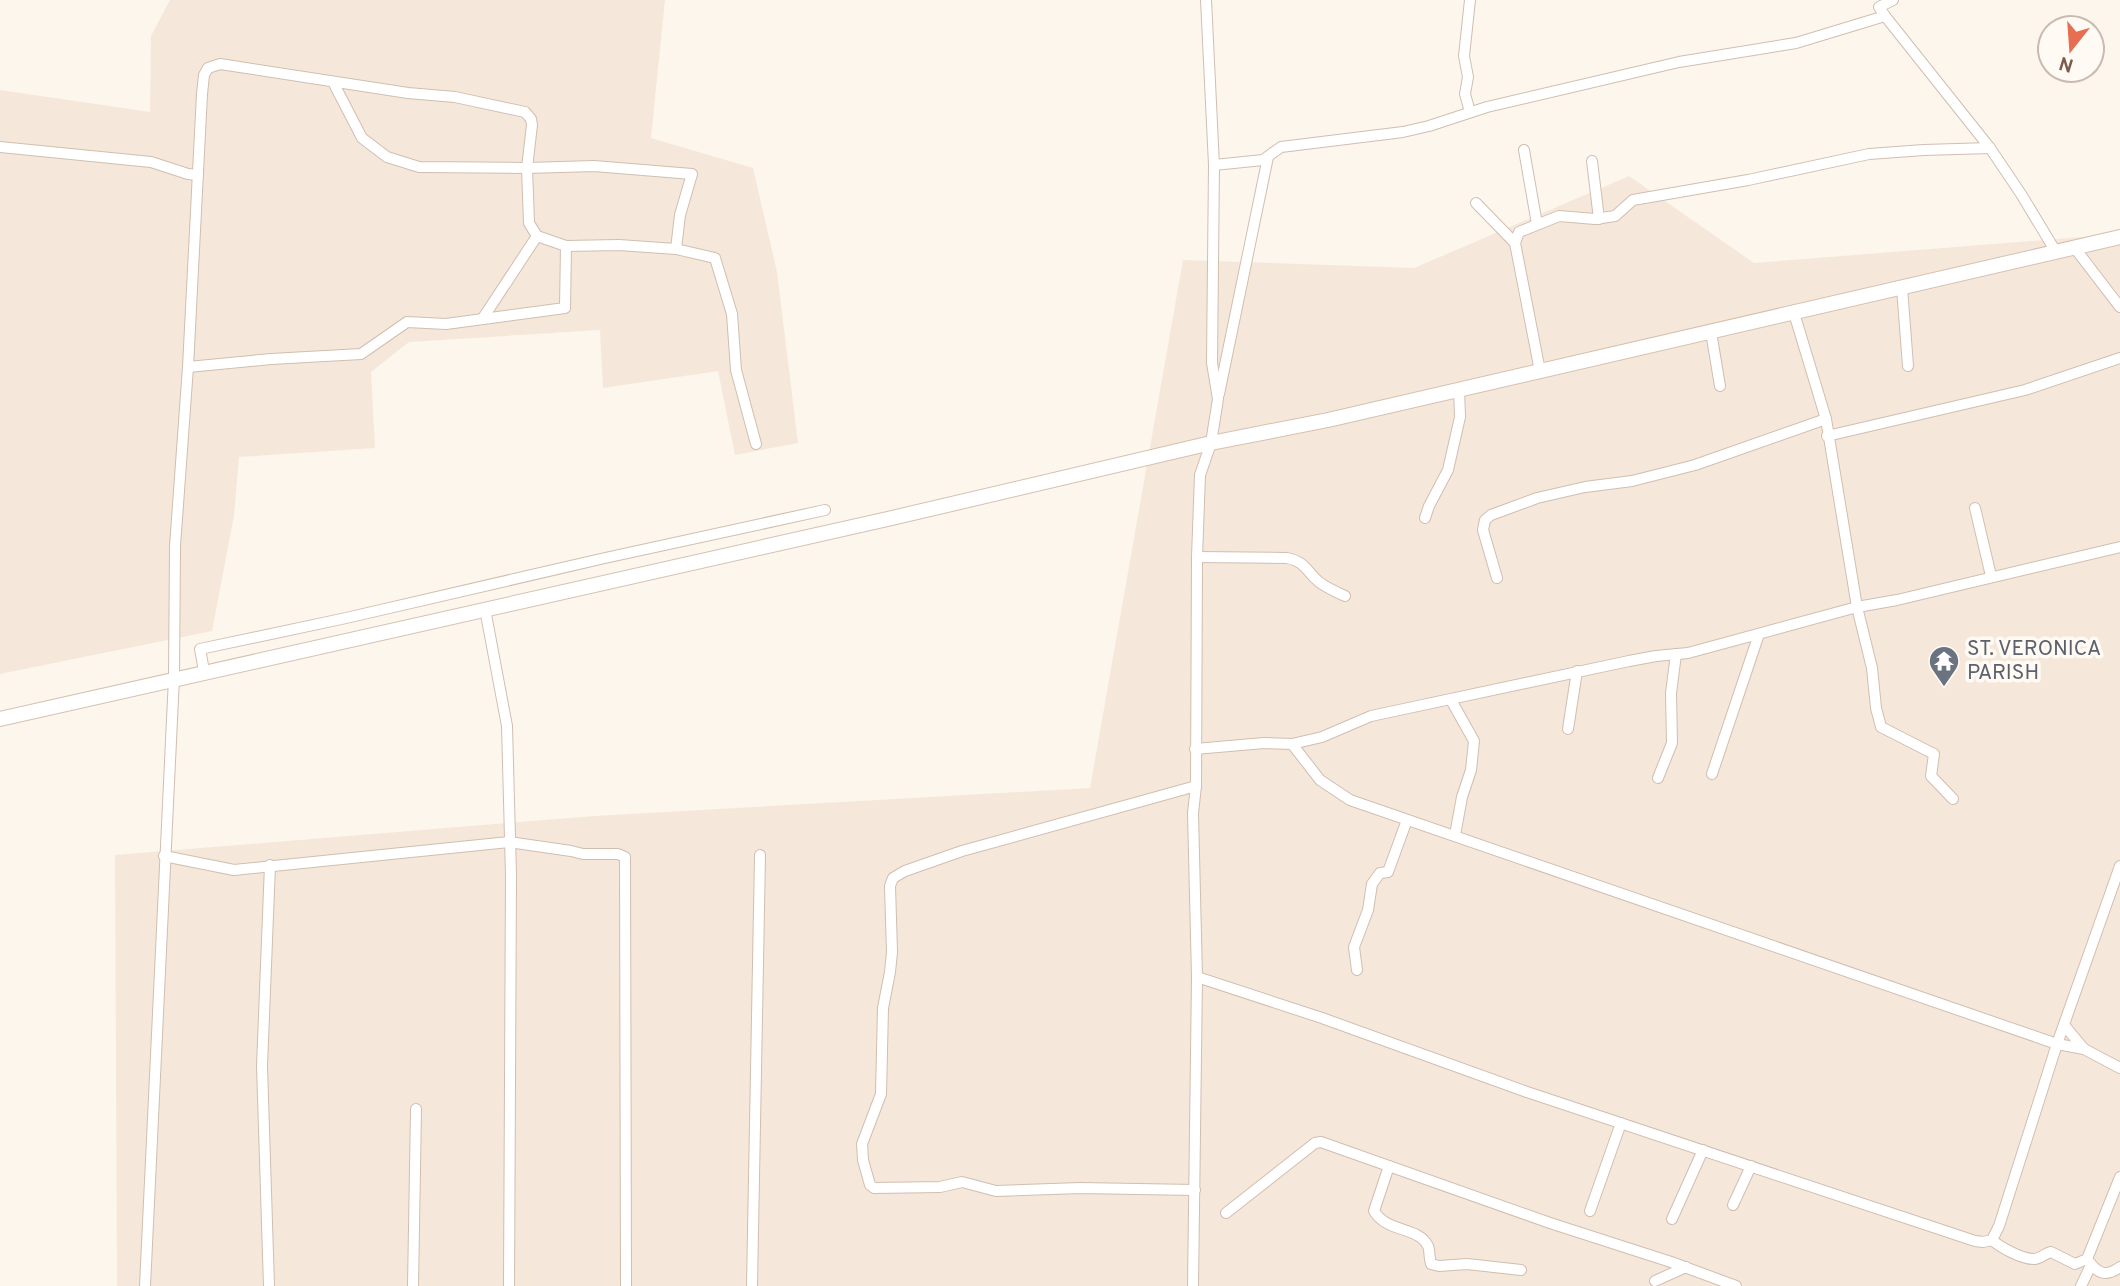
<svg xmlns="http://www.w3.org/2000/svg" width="2120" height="1286" font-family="Overpass,sans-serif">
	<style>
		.residential { fill: #f5e8da }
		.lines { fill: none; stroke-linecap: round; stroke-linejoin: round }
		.street-casing { stroke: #d1beb0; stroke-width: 12 }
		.secondary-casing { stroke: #d6c0b0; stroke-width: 16 }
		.street { stroke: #fff; stroke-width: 10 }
		.secondary { stroke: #fff; stroke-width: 14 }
		.labels { text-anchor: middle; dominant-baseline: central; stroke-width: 7; stroke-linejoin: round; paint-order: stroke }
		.worship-label { font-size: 21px; fill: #5b616d; stroke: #fffaf3; text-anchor: start }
	</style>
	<rect width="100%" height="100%" fill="#fdf6ec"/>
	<!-- residential -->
	<g class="residential">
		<polygon points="170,0 665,0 651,138 753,168 777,272 798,443 735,455 718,371 603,388 600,330 409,342 371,372 375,448 239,457 234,516 212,631 0,674 0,90 150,112 151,36"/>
		<polygon points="1629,176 1754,263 2120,234 2120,1286 117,1286 115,855 594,816 1090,788 1183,260 1414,268"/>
	</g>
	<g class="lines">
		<!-- street casing -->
		<g class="street-casing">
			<g id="street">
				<polyline points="1470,0 1464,56 1468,77 1465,94 1470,112"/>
				<polyline points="1893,0 1879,7 1885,16 1990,148 2021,194 2056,252"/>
				<polyline points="333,82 362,138 387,157 419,167 527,168 594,166 692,174 680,215 676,249"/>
				<polyline points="0,147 151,162 188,174 198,175"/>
				<polyline points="1524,150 1537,224"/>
				<polyline points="1592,161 1599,219"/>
				<polyline points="1214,165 1263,160 1281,147 1403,132 1429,126 1487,107 1679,62 1796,43 1885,16"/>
				<polyline points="1476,203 1515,243"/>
				<polyline points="2074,247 2120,307"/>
				<polyline points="1902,288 1908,366"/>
				<polyline points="1794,313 1826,419 1857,607 1872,668 1876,708 1881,727 1934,754 1931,776 1953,799"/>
				<polyline points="483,318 537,236"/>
				<polyline points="1711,332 1720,386"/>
				<polyline points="188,367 271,359 361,354 407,322 446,324 565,308 566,246"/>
				<polyline points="1540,371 1515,243 1519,232 1559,216 1595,219 1615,216 1633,200 1748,180 1869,154 1924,150 1990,148"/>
				<polyline points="1219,394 1268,157"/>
				<polyline points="1827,436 2025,390 2120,358"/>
				<polyline points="1975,508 1991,576"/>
				<polyline points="1425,518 1429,506 1448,470 1460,417 1459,390"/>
				<path d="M 1197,557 L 1287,558 C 1306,562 1306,571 1319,582 C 1327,588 1336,592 1345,596"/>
				<polyline points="1497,578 1483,530 1485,520 1491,515 1537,498 1585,487 1632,481 1695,465 1826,419"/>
				<polyline points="485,609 507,726 511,875 509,1286"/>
				<polyline points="204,671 200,649 346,618 605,558 825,510"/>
				<polyline points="1451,700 1474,741 1471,770 1462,797 1455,835"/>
				<polyline points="1568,729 1577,671"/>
				<polyline points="1292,744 1320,780 1350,800 2057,1044 2084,1049 2120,1068"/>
				<polyline points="1195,749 1264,743 1292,744 1322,737 1371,716 1629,661 1656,656 1688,653 1857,607 1897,600 2120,547"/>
				<polyline points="1712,774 1759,634"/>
				<polyline points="1658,778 1672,743 1671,693 1676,654"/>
				<polyline points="164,856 234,870 509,842 571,851 583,854 618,854 625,857 626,1286"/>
				<polyline points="1357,970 1354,947 1368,910 1372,884 1380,873 1388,872 1407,820"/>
				<polyline points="1197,977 1322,1018 1527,1092 1975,1241 1983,1242 1992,1240 1999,1226 2057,1044 2120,866"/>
				<polyline points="2064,1025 2084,1049"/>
				<path d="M 1389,1166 L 1374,1211 C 1387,1233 1418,1226 1428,1246 C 1430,1251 1429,1258 1431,1264 L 1439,1266 L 1467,1264 L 1521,1270"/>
				<polyline points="1195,1190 1080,1188 996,1191 962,1182 940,1187 874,1188 870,1185 863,1160 862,1144 881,1094 883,1008 890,972 892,952 890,886 893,878 905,871 962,851 1196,786"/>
				<polyline points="1733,1205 1751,1166"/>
				<polyline points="1590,1211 1621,1123"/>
				<polyline points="1226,1213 1315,1143 1321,1142 1550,1223 1671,1262 1736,1286"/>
				<polyline points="1672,1219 1703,1150"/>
				<path d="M 1992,1240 C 2000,1247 2023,1260 2035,1259 C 2041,1258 2046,1253 2051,1252 L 2075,1264 L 2087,1259 L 2120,1177"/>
				<path d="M 2087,1259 C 2097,1273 2105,1278 2120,1267"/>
				<polyline points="1655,1281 1686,1267"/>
				<polyline points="145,1286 174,678 175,546 188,367 202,94 204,75 208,68 220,64 408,93 455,97 525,112 531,119 532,125 527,168 529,223 537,236 566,246 619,245 676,249 715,258 732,314 736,370 756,444"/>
				<polyline points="269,1286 262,1066 270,865"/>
				<polyline points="413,1286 416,1109"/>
				<polyline points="752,1286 760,855"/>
				<polyline points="1193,1286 1197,977 1193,813 1196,786 1197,557 1200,475 1211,443 1218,399 1212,363 1214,165 1206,0"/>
				<polyline points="2081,1286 2091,1265"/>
			</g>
		</g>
		<!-- secondary casing -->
		<g class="secondary-casing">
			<polyline id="secondary" points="0,719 892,518 1211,443 1328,420 2120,237"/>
		</g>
		<!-- street -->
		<use href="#street" class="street"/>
		<!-- secondary -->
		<use href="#secondary" class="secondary"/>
	</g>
	<!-- icons -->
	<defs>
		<g id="temple-pin" transform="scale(1.575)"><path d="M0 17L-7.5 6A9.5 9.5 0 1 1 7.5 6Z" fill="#6b7280" stroke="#fffaf3"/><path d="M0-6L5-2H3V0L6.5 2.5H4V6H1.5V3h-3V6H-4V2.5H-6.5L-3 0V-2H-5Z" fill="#fff"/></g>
	</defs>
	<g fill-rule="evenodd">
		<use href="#temple-pin" x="1944" y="661"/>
	</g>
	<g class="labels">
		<!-- worship labels -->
		<g class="worship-label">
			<text x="1967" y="649">ST. VERONICA<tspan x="1967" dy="24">PARISH</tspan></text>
		</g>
	</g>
	<!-- north arrow -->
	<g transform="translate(2071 49) rotate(197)"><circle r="33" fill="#fffaf3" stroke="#cabbb1" stroke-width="2"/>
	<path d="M0-5L12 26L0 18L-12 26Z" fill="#e76f51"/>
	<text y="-10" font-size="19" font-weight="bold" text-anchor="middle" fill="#7a5c4d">N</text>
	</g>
</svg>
